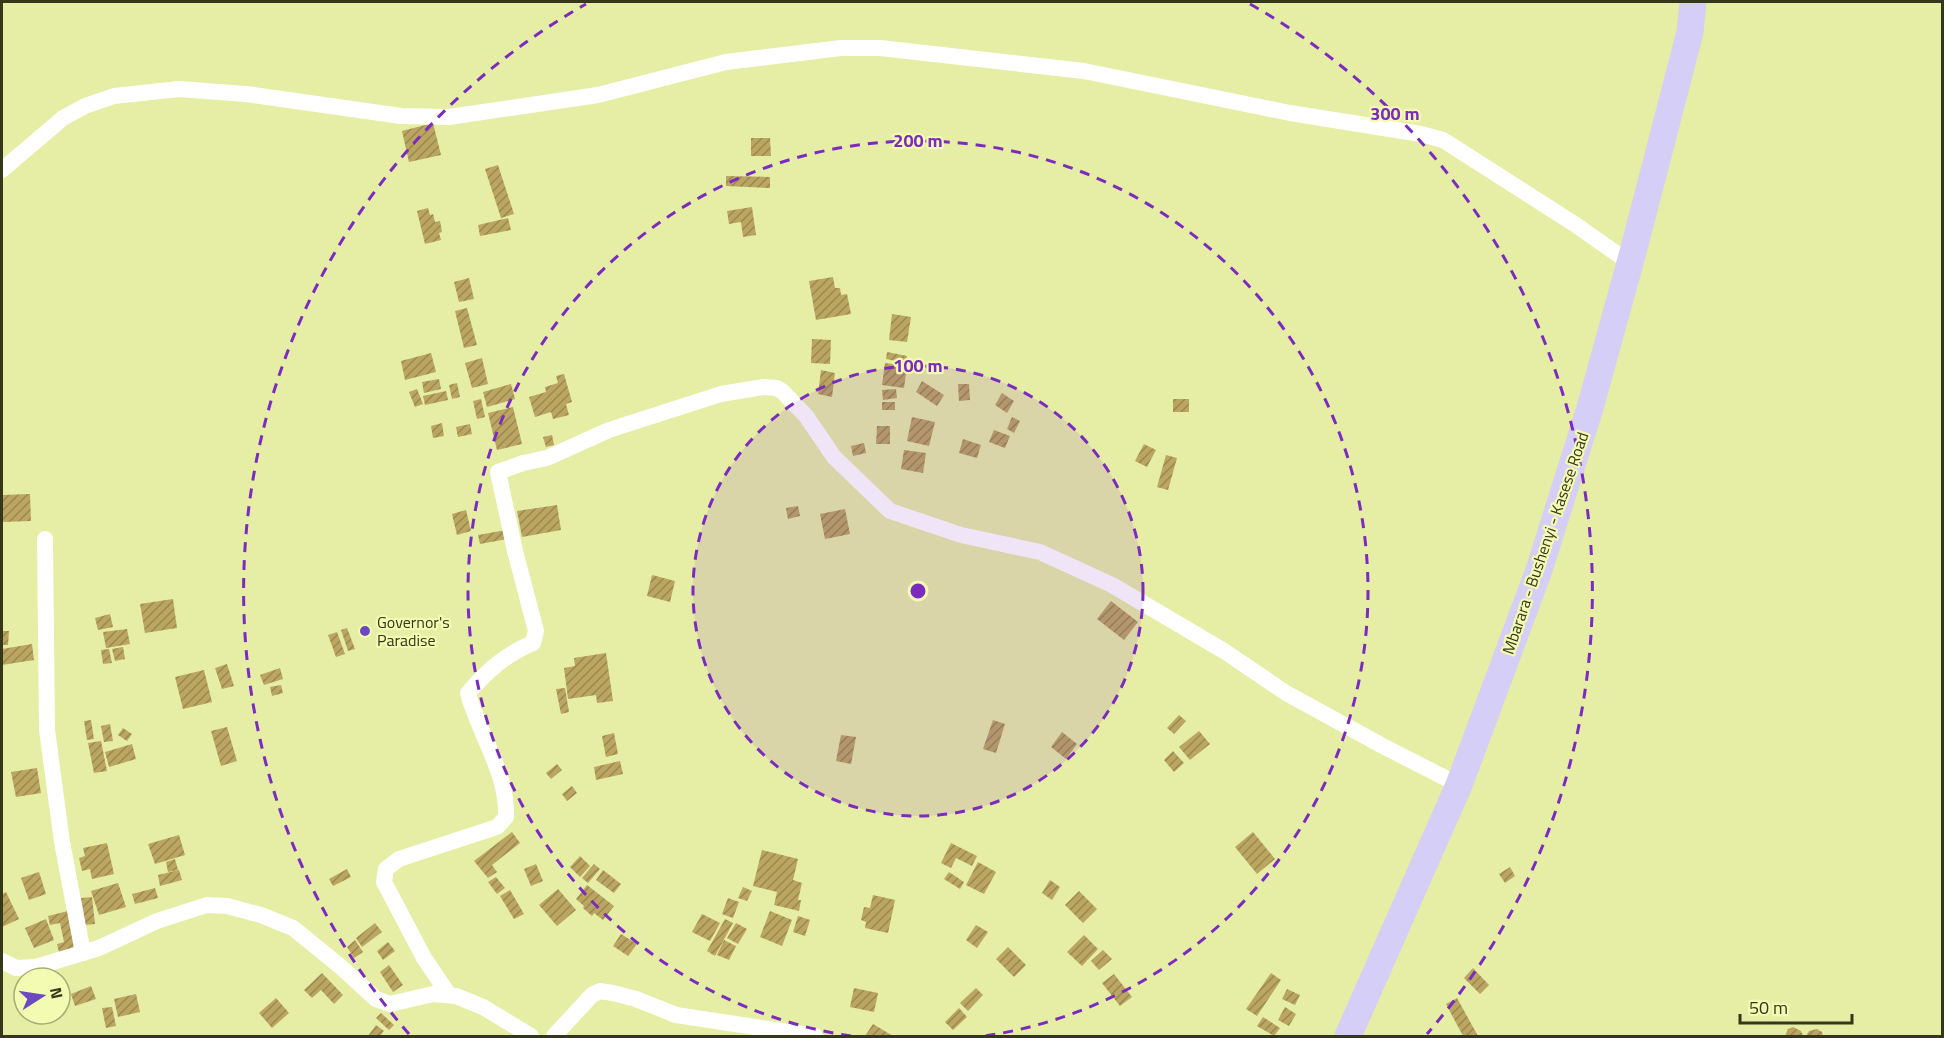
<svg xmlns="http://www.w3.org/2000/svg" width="1944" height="1038" font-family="'Titillium Web',sans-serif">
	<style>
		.building { fill: url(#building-hatch) }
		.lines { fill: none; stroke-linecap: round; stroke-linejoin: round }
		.street { stroke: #fff; stroke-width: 16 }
		.primary { stroke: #d5cef6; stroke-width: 27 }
		.ring { fill: none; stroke: #7b2cbf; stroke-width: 3; stroke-dasharray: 10 8 }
		.poi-dot { fill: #6c48c1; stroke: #f3fab2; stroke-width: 2 }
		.labels { text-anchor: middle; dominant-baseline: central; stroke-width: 4.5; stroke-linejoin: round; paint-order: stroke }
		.street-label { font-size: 16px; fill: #35371a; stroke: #f3fab2 }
		.poi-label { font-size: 16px; fill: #35371a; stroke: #f3fab2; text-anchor: start }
		.centre { fill: #7b2cbf; stroke: #f3fab2; stroke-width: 3 }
		.ring-label { font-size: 18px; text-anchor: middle; font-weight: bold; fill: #7b2cbf; stroke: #f3fab2; stroke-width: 4.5; stroke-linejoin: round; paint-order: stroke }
	</style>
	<defs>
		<pattern id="building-hatch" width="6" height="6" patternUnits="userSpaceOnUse" patternTransform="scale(1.5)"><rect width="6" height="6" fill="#bba661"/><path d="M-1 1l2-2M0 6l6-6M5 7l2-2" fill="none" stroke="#99884f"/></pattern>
	</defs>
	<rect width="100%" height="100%" fill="#e6eda5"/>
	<!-- building -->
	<g class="building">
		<polygon points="433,123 441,155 409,162 402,131"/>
		<polygon points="751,138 770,138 771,156 751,156"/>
		<polygon points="498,165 514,214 501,218 485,169"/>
		<polygon points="726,176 770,177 770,188 726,186"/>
		<polygon points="752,207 756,235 743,237 741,222 729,224 727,211"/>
		<polygon points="428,208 430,215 433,214 435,222 440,221 442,232 439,233 441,240 425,244 417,211"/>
		<polygon points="508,218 511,230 480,236 478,225"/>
		<polygon points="833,277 835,288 840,288 841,295 847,294 851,314 816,320 809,281"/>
		<polygon points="469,278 474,299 459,302 454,282"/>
		<polygon points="467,308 477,345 464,348 455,311"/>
		<polygon points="892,314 911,317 907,342 889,340"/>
		<polygon points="812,339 831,340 830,364 811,363"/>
		<polygon points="887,352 907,356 906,363 886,359"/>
		<polygon points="431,353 436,372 405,380 401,361"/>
		<polygon points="482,358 488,384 472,388 465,363"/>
		<polygon points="885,363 907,366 904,388 882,385"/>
		<polygon points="821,370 835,373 832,397 818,394"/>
		<polygon points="564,374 572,402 566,404 569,415 553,419 551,412 535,417 529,397 546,392 545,387 558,383 556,376"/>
		<polygon points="439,379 441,389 424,393 422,382"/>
		<polygon points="922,381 944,395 937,406 916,392"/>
		<polygon points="457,383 460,397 452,399 449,385"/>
		<polygon points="511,384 515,399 487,407 483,392"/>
		<polygon points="958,384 969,384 970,400 959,401"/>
		<polygon points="417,389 423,404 415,407 409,392"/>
		<polygon points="896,389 897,398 883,400 882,390"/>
		<polygon points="446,391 448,400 425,405 423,396"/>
		<polygon points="1002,393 1014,401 1007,413 995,405"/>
		<polygon points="481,399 485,417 477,419 473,401"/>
		<rect x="1173" y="399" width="16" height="13"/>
		<rect x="882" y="402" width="13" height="8"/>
		<polygon points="513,407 522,444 497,450 488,413"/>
		<polygon points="912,417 935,422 929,446 907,441"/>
		<polygon points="1012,417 1020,421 1014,433 1007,429"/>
		<polygon points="442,423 444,436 433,438 431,426"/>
		<polygon points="470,424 472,434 458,437 456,427"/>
		<polygon points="877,426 890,426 890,444 876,444"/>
		<polygon points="994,430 1010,436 1005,448 989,442"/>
		<polygon points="552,435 554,445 546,447 543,437"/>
		<polygon points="963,439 981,445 977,458 959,453"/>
		<polygon points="864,443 866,453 853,456 851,446"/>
		<polygon points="1144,444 1156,450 1147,467 1135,461"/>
		<polygon points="904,450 926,453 923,473 901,469"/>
		<polygon points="1166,455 1177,458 1168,490 1157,487"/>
		<polygon points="30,494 31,521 2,522 2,495"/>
		<polygon points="557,505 561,530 522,537 517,511"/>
		<polygon points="798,506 800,516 788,519 786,508"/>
		<polygon points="845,509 850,534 825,539 820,514"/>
		<polygon points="466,510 471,531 457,535 452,514"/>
		<polygon points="506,530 507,539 480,544 478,535"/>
		<polygon points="652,575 675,581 670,602 647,596"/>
		<polygon points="173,599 177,628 145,633 140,604"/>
		<polygon points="1111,601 1138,622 1124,640 1097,619"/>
		<polygon points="110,614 113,627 98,630 95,618"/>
		<polygon points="347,628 355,649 348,651 341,630"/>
		<polygon points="127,629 130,644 106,648 103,632"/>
		<polygon points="2,631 9,631 8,645 2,645"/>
		<polygon points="337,632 345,654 336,657 328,635"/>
		<polygon points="32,644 34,660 2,665 2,649"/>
		<polygon points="123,647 125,659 115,661 112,649"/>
		<polygon points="109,649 112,663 103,664 101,650"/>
		<polygon points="606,653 613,701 597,703 596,695 568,699 564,668 575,666 574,658"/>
		<polygon points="227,664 234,686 222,689 215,668"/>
		<polygon points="280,668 283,679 264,685 260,675"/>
		<polygon points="204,670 212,702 183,709 175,677"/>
		<polygon points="281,685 283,693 272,696 270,687"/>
		<polygon points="565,688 569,712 561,714 556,689"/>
		<polygon points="1179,715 1186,721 1174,734 1167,728"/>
		<polygon points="91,720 94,739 87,740 84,721"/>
		<polygon points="993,720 1005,724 996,753 983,749"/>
		<polygon points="110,724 113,741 104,742 101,726"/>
		<polygon points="227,727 237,761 221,766 211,731"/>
		<polygon points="123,728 132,734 127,741 118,735"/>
		<polygon points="1199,731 1210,744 1190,760 1179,747"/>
		<polygon points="1062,732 1077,744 1066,759 1051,747"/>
		<polygon points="614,733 618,754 606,757 602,736"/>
		<polygon points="841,735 856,737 851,764 836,761"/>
		<polygon points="101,741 107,771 94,773 88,743"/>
		<polygon points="132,744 136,759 109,767 105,752"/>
		<polygon points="1173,751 1184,763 1174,772 1164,760"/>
		<polygon points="620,761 623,774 596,780 594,767"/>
		<polygon points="557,764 562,770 551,779 546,773"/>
		<polygon points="37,768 41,793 16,797 11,772"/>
		<polygon points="572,786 577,793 567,801 562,794"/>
		<polygon points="512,832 520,843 492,865 497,872 488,878 474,861"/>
		<polygon points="1253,832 1275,859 1257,874 1235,847"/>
		<polygon points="179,835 185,855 155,864 148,844"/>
		<polygon points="107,843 114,874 92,879 90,869 82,871 79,858 85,856 83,848"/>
		<polygon points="951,843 977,856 972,866 956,858 951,868 941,863"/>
		<polygon points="762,850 798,859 793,880 802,883 798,900 801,900 799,911 774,905 777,892 753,886"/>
		<polygon points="580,856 590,866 580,877 570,867"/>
		<polygon points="175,859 178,870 168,872 166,862"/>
		<polygon points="978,862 996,872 984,894 966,885"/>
		<polygon points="536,864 543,881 531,886 524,869"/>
		<polygon points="594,864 600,869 588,883 582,878"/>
		<polygon points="1510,867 1515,876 1505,883 1499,874"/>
		<polygon points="347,869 351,877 333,886 329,879"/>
		<polygon points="179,870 182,880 160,886 158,875"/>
		<polygon points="603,870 621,884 614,893 596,880"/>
		<polygon points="39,872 46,894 29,900 21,878"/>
		<polygon points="949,872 964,882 960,889 944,879"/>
		<polygon points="496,877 505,888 497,894 488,882"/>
		<polygon points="1050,880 1060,887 1052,900 1042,893"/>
		<polygon points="118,883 126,907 99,915 91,891"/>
		<polygon points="587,885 614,906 603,920 594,913 592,916 583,908 584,906 576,899"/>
		<polygon points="743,887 752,891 747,901 738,898"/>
		<polygon points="155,888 158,898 135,904 132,894"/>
		<polygon points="558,889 576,910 557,926 539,905"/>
		<polygon points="510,890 524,914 514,919 500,896"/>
		<polygon points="1079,891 1097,909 1083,923 1065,905"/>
		<polygon points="6,892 19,919 2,927 2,894"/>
		<polygon points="873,895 895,900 888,933 865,928 866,922 861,920 864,907 870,908"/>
		<polygon points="92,897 95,924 85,925 81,898"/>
		<polygon points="728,898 739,902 733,918 722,914"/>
		<polygon points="68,911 76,948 59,952 57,944 64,942 60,923 50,925 48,916"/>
		<polygon points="770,911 792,920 782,946 760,937"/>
		<polygon points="702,914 720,923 710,941 692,932"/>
		<polygon points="798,916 810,920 805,936 793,932"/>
		<polygon points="46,919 54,940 34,948 25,928"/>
		<polygon points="725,919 733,923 715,956 707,951"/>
		<polygon points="375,923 382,932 362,947 356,938"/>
		<polygon points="736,923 747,929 738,944 727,938"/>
		<polygon points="976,925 988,932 977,948 966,940"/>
		<polygon points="621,934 637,944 628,956 613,946"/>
		<polygon points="1084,935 1098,949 1082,966 1067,952"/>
		<polygon points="355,940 363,952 354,958 347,947"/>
		<polygon points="724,940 736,946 729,960 717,955"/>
		<polygon points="388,942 395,951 383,960 377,951"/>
		<polygon points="1008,947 1026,965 1014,977 996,959"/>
		<polygon points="1103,950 1112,959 1099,970 1091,961"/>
		<polygon points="389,965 403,985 393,992 380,972"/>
		<polygon points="1473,968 1489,985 1480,994 1464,978"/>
		<polygon points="322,973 343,995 334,1004 321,990 312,998 304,990"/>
		<polygon points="1271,973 1281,980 1257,1016 1246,1009"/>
		<polygon points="1114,974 1132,997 1120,1006 1102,983"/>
		<polygon points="91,986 96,999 75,1006 71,994"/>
		<polygon points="854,988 878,993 874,1012 850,1007"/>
		<polygon points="976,988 983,995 968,1011 960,1003"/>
		<polygon points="1287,989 1300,995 1295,1005 1282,999"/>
		<polygon points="136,994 140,1012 118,1017 114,999"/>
		<polygon points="276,998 289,1013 272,1028 259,1013"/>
		<polygon points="1457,998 1478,1036 1463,1036 1446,1004"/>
		<polygon points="112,1007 116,1026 106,1028 102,1008"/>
		<polygon points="1285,1007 1296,1014 1289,1026 1278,1020"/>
		<polygon points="959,1008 967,1017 953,1030 945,1022"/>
		<polygon points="381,1013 394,1025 389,1030 376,1018"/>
		<polygon points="1263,1017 1280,1028 1274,1036 1257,1026"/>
		<polygon points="873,1024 893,1036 865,1036"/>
		<polygon points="376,1025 384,1031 380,1036 368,1036"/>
		<polygon points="1793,1027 1801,1031 1803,1036 1785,1036 1788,1029"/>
		<polygon points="1817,1029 1822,1032 1823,1036 1806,1036 1809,1031"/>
	</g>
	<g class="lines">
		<!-- street -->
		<g class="street">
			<polyline points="2,170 63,118 85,106 114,96 179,89 246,94 401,116 449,117 598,95 726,62 841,48 880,48 1084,71 1290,113 1421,134 1443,140 1576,225 1630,263"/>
			<polyline points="45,539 47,730 62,842 83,953"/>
			<polyline points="2,961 16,968 36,967 99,948 157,921 207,905 227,906 261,915 293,928 341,967 376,999 390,1004 433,994 456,996 483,1007 531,1036"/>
			<path d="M 449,995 L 424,958 L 384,882 L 386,869 L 399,859 L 497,827 L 506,817 C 508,773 479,735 468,693 C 487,671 506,654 533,643 L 536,631 L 515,551 L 498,472 L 523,463 L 547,458 L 609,430 L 721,394 L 764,387 L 777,388 L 783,392 L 806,416 L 834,457 L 890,511 L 961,535 L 1040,552 L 1112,585 L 1224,651 L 1286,693 L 1381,745 L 1459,785"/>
			<polyline points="554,1036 592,995 600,991 613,993 636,999 676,1015 815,1036"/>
		</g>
		<!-- primary -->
		<polyline class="primary" points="1348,1036 1459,785 1539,570 1590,408 1633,252 1690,32 1693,2"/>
	</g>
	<!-- distance rings -->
	<circle cx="918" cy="591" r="225" fill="#7b2cbf" fill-opacity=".12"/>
	<g class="ring">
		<circle cx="918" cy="591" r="225"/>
		<path d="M851 1036A450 450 0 1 1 985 1036"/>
		<path d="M409 1034A675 675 0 0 1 586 4M1250 4A675 675 0 0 1 1427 1034"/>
	</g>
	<!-- markers -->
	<circle class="poi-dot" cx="365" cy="631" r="6"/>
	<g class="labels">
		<!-- street labels -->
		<g class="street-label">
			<text transform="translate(1545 543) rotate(-71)">Mbarara - Bushenyi - Kasese Road</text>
		</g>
		<!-- poi labels -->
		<g class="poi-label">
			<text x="377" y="622">Governor's<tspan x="377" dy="18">Paradise</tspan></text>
		</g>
	</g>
	<circle cx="918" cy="591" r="9" class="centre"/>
	<g class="ring-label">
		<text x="1395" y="120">300 m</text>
		<text x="918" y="147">200 m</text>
		<text x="918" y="372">100 m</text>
	</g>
	<!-- border -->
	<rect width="1944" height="1038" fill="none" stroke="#35371a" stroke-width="6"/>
	<!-- north arrow -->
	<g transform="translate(42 996) rotate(78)"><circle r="28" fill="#f3fab2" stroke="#a7ac75" stroke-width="1.5"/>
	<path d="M0-4.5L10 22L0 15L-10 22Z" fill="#6c48c1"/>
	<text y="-9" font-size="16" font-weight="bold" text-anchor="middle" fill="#35371a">N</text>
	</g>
	<!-- scale -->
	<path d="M1740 1014v9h112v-9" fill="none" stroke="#35371a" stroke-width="3"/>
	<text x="1749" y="1014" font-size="18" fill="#35371a" stroke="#f3fab2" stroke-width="4.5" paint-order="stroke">50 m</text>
</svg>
